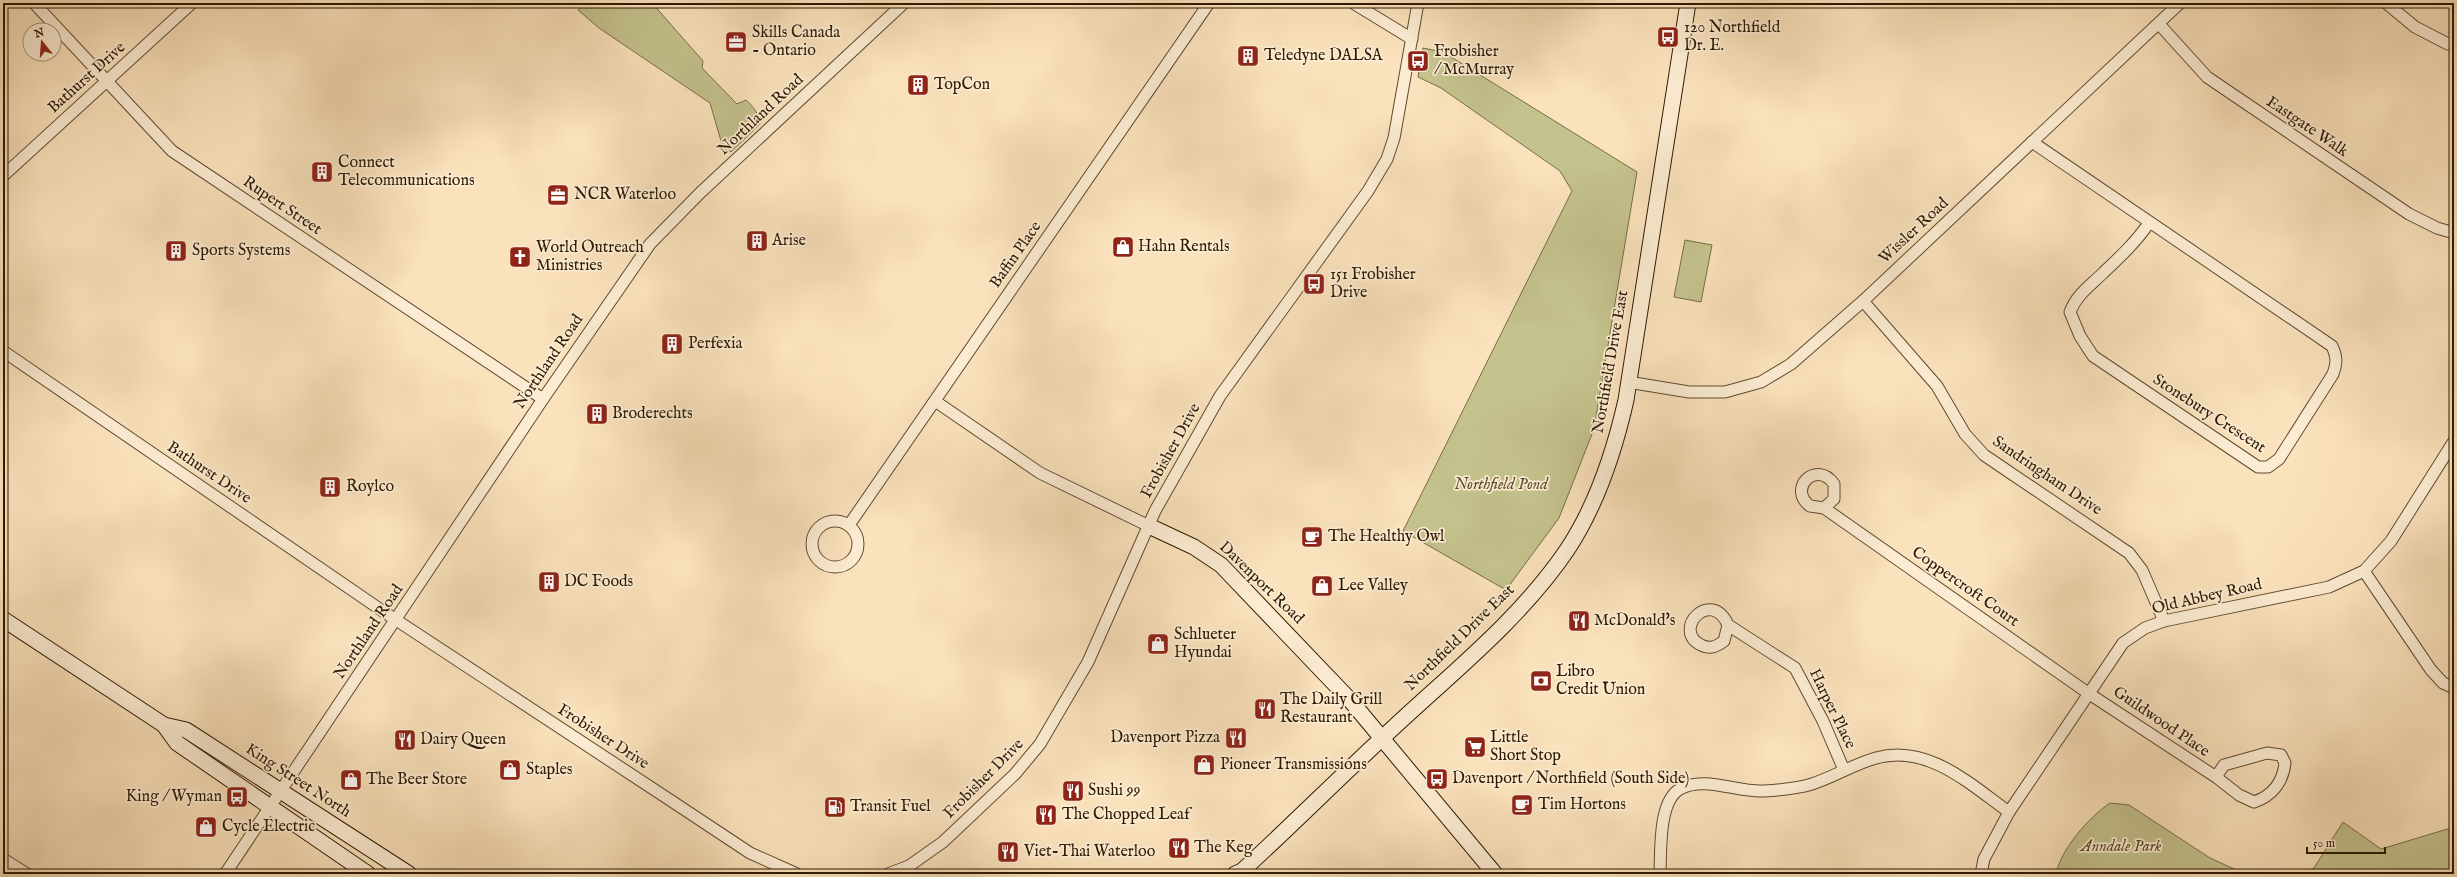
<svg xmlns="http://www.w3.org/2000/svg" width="2457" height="877" font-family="'IM FELL English',serif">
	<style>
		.green { fill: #c4c28d; stroke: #786e47 }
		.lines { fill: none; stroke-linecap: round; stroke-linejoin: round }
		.street-casing { stroke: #604b30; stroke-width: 13 }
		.secondary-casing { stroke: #2d1901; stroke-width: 17 }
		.street { stroke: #fcecd3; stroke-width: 11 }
		.secondary { stroke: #fcecd3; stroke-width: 15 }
		.labels { text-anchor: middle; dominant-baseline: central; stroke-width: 3.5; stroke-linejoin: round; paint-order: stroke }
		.poi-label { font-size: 16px; fill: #2d1901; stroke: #fcecd3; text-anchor: start }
		.street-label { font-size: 16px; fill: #2d1901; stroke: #fcecd3 }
		.park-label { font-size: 16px; font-style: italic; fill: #5a4c2b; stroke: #fcecd3 }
	</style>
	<rect width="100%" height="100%" fill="#fae2bc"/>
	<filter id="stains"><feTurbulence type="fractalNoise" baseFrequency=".005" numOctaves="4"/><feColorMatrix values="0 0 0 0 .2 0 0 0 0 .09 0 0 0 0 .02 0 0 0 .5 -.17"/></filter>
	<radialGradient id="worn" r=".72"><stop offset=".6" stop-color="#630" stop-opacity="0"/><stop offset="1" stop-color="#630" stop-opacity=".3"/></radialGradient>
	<!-- green -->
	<g class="green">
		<path d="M 585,3 L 652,3 L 703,61 L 702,68 L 737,104 L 746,100 C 753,107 759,113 760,124 L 731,152 L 723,148 L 710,103 L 599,28 L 578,10 Z"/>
		<polygon points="1423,48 1443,52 1637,172 1594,429 1559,518 1506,590 1403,531 1572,191 1560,171 1441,88 1418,77"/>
		<polygon points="1685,240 1712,245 1701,302 1674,297"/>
		<path d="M 2110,803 L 2129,805 L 2210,858 L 2245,874 L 2056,874 C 2061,849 2089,817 2110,803 Z"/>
		<polygon points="2343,822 2381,849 2454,827 2454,874 2299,874 2314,868"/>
	</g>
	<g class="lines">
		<!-- street casing -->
		<g class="street-casing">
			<g id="street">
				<polyline points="34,3 172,151 543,399"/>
				<polyline points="1353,3 1412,39"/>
				<polyline points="2386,3 2415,27 2448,44 2454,44"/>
				<polyline points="2159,24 2207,77 2409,214 2437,228 2454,233"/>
				<path d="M 2032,142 L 2332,346 C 2337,357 2337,363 2333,374 L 2279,459 L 2268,467 L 2258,467 L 2093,356 L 2080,336 L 2070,312 C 2077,294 2090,286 2103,273 C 2120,257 2136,242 2149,223"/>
				<polyline points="3,176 192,3"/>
				<polyline points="1863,301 1937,386 1965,434 1984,455 2129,553 2142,570 2164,621"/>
				<polyline points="3,351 387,614 670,800 750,853 797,874"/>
				<polyline points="1628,382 1689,392 1725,392 1761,382 1791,364 1863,301 2180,3"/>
				<polyline points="935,401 1040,473 1149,526"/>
				<path d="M 1824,508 L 1834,499 L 1834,484 C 1816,459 1787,489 1810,506 L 1824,508 L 2088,693 L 2216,777 L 2224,765 L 2267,753 L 2281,755 L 2285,763 C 2283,782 2272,796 2254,802 L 2239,795 L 2216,777"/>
				<circle cx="835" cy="544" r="23"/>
				<polyline points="849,525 1209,3"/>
				<polyline points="2364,571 2431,670 2443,683 2454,688"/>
				<path d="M 1728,625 L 1724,641 C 1717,646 1710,650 1701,645 C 1671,630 1711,587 1728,625 L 1795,668 L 1823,721 L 1844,770"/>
				<polyline points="3,859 27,874"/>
				<polyline points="225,874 543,399 650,244 700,193 904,3"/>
				<polyline points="888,874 909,866 943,842 1015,774 1040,744 1088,662 1155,511 1220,396 1368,191 1387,159 1394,138 1418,3"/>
				<path d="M 1660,874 C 1661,852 1658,801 1680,789 C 1704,775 1738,793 1764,791 C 1780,790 1796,789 1812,784 C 1834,777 1854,764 1876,758 C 1927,743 1971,785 2009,812"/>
				<polyline points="1981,874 1984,859 2009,812 2123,643 2145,628 2164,621 2329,587 2364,571 2391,541 2454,441"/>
			</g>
		</g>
		<!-- secondary casing -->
		<g class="secondary-casing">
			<g id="secondary">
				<polyline points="1149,526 1194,547 1221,565 1350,700 1495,874"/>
				<polyline points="3,619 164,725 177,743 368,874"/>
				<polyline points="164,725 186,730 409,874"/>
				<path d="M 1235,874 L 1242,871 C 1293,824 1342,775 1393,728 C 1453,672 1521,618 1567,550 C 1597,505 1614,453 1626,400 L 1688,3"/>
			</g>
		</g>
		<!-- street -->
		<use href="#street" class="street"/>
		<!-- secondary -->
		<use href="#secondary" class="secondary"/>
	</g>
	<!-- icons -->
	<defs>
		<g id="bus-square" transform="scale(1.15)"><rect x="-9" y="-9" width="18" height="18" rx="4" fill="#8f2418" stroke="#fcecd3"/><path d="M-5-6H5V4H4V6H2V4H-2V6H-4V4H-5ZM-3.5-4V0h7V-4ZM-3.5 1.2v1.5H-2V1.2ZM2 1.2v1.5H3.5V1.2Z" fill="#fff"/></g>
		<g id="office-square" transform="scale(1.15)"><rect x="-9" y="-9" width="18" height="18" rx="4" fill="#8f2418" stroke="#fcecd3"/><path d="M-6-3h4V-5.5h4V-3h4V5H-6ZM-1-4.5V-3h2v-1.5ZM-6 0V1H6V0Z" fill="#fff"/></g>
		<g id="building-square" transform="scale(1.15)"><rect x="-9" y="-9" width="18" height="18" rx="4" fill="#8f2418" stroke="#fcecd3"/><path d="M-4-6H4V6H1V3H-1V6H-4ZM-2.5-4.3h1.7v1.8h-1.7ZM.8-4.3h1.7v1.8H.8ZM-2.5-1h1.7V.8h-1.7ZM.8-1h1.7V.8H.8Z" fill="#fff"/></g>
		<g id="shop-square" transform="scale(1.15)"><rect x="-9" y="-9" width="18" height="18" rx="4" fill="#8f2418" stroke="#fcecd3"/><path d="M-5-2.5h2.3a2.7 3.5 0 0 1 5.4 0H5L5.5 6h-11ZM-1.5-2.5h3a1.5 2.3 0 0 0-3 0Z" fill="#fff"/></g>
		<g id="church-square" transform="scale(1.15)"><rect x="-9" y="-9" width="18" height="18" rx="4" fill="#8f2418" stroke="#fcecd3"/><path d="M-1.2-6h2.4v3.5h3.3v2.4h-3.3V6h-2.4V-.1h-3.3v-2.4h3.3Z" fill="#fff"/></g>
		<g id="cafe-square" transform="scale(1.15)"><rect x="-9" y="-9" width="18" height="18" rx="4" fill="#8f2418" stroke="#fcecd3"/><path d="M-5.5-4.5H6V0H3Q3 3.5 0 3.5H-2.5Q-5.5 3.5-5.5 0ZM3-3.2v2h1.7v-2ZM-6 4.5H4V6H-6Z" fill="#fff"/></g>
		<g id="restaurant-square" transform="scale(1.15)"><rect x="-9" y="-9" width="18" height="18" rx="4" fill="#8f2418" stroke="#fcecd3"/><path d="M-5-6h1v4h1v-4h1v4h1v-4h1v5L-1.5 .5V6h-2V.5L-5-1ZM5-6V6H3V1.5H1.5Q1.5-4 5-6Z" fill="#fff"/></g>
		<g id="bank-square" transform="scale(1.15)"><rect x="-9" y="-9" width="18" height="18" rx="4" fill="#8f2418" stroke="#fcecd3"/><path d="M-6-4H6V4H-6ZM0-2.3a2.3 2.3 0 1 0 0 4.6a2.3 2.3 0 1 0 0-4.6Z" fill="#fff"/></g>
		<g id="supermarket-square" transform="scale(1.15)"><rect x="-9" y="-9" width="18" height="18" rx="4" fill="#8f2418" stroke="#fcecd3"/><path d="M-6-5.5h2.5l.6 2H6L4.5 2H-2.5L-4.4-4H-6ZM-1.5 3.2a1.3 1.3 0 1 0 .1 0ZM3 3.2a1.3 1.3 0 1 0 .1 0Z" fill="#fff"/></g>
		<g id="fuel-square" transform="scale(1.15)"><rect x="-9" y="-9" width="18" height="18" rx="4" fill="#8f2418" stroke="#fcecd3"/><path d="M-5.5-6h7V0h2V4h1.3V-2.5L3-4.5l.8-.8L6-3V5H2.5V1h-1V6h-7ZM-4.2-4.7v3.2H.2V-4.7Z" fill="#fff"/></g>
	</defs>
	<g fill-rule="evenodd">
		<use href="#bus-square" x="1668" y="37"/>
		<use href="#office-square" x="736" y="42"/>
		<use href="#building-square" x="1248" y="56"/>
		<use href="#bus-square" x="1418" y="61"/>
		<use href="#building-square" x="918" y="85"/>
		<use href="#building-square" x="322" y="172"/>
		<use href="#office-square" x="558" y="195"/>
		<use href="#building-square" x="757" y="241"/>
		<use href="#shop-square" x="1123" y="247"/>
		<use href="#building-square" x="176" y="251"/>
		<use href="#church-square" x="520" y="257"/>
		<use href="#bus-square" x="1314" y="284"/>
		<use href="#building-square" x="672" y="344"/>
		<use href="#building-square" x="597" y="414"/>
		<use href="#building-square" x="330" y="487"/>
		<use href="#cafe-square" x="1312" y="537"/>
		<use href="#building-square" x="549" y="582"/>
		<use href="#shop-square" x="1322" y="586"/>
		<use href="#restaurant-square" x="1579" y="621"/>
		<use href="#shop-square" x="1158" y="644"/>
		<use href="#bank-square" x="1541" y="681"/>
		<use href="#restaurant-square" x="1265" y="709"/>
		<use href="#restaurant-square" x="1236" y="738"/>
		<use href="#restaurant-square" x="405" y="740"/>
		<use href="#supermarket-square" x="1475" y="747"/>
		<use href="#shop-square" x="1204" y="765"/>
		<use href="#shop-square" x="510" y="770"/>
		<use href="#bus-square" x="1437" y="779"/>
		<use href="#shop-square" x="351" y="780"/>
		<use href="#restaurant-square" x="1073" y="791"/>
		<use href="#bus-square" x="237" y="797"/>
		<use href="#cafe-square" x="1522" y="805"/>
		<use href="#fuel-square" x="835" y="807"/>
		<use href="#restaurant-square" x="1046" y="815"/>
		<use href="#shop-square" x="206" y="827"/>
		<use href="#restaurant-square" x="1179" y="848"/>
		<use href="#restaurant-square" x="1008" y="852"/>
	</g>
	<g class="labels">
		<!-- poi labels -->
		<g class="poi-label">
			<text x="1684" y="28">120 Northfield<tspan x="1684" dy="18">Dr. E.</tspan></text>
			<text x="752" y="33">Skills Canada<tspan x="752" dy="18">- Ontario</tspan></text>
			<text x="1434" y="52">Frobisher<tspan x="1434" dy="18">/ McMurray</tspan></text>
			<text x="1264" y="56">Teledyne DALSA</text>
			<text x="934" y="85">TopCon</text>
			<text x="338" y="163">Connect<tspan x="338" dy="18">Telecommunications</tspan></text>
			<text x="574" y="195">NCR Waterloo</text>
			<text x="772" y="241">Arise</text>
			<text x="1138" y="247">Hahn Rentals</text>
			<text x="536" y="248">World Outreach<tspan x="536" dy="18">Ministries</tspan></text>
			<text x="192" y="251">Sports Systems</text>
			<text x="1330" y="275">151 Frobisher<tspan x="1330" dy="18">Drive</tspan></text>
			<text x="688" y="344">Perfexia</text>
			<text x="612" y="414">Broderechts</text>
			<text x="346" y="487">Roylco</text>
			<text x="1328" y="537">The Healthy Owl</text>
			<text x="564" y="582">DC Foods</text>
			<text x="1338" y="586">Lee Valley</text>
			<text x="1594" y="621">McDonald's</text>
			<text x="1174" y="635">Schlueter<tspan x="1174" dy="18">Hyundai</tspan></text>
			<text x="1556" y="672">Libro<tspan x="1556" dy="18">Credit Union</tspan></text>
			<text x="1280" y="700">The Daily Grill<tspan x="1280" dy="18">Restaurant</tspan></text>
			<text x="1220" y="738" text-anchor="end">Davenport Pizza</text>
			<text x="1490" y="738">Little<tspan x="1490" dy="18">Short Stop</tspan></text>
			<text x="420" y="740">Dairy Queen</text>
			<text x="1220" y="765">Pioneer Transmissions</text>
			<text x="526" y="770">Staples</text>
			<text x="1452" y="779">Davenport / Northfield (South Side)</text>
			<text x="366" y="780">The Beer Store</text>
			<text x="1088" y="791">Sushi 99</text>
			<text x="222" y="797" text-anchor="end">King / Wyman</text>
			<text x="1538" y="805">Tim Hortons</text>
			<text x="850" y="807">Transit Fuel</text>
			<text x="1062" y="815">The Chopped Leaf</text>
			<text x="222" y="827">Cycle Electric</text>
			<text x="1194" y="848">The Keg</text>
			<text x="1024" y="852">Viet-Thai Waterloo</text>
		</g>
		<!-- street labels -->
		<g class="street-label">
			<text transform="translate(87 78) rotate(-42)">Bathurst Drive</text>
			<text transform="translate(761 115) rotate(-43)">Northland Road</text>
			<text transform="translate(2307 127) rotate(34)">Eastgate Walk</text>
			<text transform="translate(282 206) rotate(34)">Rupert Street</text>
			<text transform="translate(1914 231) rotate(-43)">Wissler Road</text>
			<text transform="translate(1016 255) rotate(-55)">Baffin Place</text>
			<text transform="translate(549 362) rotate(-56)">Northland Road</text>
			<text transform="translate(1611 362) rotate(-80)">Northfield Drive East</text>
			<text transform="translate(2209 414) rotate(33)">Stonebury Crescent</text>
			<text transform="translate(1171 451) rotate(-61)">Frobisher Drive</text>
			<text transform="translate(209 473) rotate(34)">Bathurst Drive</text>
			<text transform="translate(2047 476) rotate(34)">Sandringham Drive</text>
			<text transform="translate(1261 583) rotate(44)">Davenport Road</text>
			<text transform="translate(1965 587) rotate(35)">Coppercroft Court</text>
			<text transform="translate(2207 597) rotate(-13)">Old Abbey Road</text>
			<text transform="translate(369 632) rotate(-56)">Northland Road</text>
			<text transform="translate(1460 638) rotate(-44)">Northfield Drive East</text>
			<text transform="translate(1832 709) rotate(64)">Harper Place</text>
			<text transform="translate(2161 722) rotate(34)">Guildwood Place</text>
			<text transform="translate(603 737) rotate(33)">Frobisher Drive</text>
			<text transform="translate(984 779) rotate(-45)">Frobisher Drive</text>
			<text transform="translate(298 781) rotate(33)">King Street North</text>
		</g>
		<!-- park labels -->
		<g class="park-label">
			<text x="1501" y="485">Northfield Pond</text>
			<text x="2121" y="847">Anndale Park</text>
		</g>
	</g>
	<!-- margin -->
	<rect width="2457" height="877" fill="none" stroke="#fae2bc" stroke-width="16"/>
	<rect x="4" y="4" width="2449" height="869" fill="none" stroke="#2d1901" stroke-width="2"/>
	<rect x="8" y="8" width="2441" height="861" fill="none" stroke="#2d1901"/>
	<!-- north arrow -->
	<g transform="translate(42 42) rotate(343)"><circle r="19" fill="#fcecd3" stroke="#a9987f"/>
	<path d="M0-3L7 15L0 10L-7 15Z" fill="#8f2418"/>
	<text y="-6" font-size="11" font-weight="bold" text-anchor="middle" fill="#2d1901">N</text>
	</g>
	<!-- scale -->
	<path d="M2307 847v6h78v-6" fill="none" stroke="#2d1901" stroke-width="2"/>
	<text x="2313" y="847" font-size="12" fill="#2d1901" stroke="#fcecd3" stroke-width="3" paint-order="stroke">50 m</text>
	<rect width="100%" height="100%" filter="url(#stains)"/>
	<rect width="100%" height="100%" fill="url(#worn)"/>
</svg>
